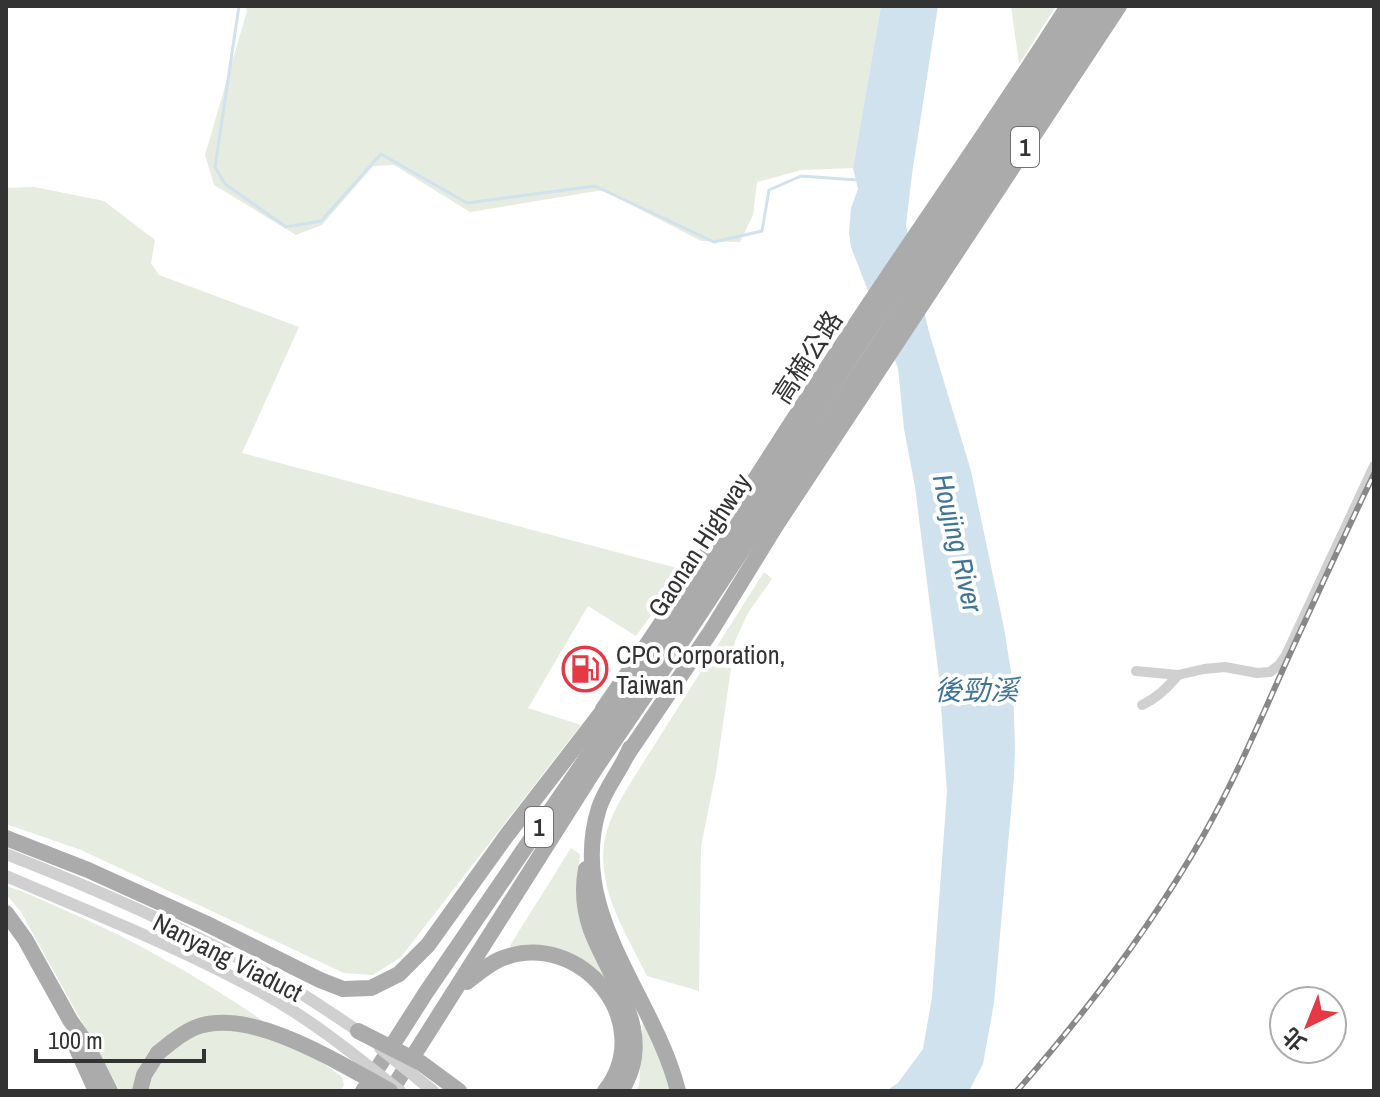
<svg xmlns="http://www.w3.org/2000/svg" width="1380" height="1097" font-family="'Archivo Narrow','Noto Sans TC',sans-serif">
	<style>
		.green { fill: #e6ecdf }
		.water { fill: #cfe2ee }
		.lines { fill: none; stroke-linecap: round; stroke-linejoin: round }
		.stream { stroke: #cfe2ee; stroke-width: 3 }
		.minor { stroke: #d0d0d0; stroke-width: 10 }
		.tertiary { stroke: #d0d0d0; stroke-width: 12 }
		.primary { stroke: #ababab; stroke-width: 16 }
		.rail-casing { stroke: #888; stroke-width: 6 }
		.rail { stroke: #fff; stroke-width: 3; stroke-dasharray: 9; stroke-linecap: butt }
		.tertiary-bridge { stroke: #d0d0d0; stroke-width: 12 }
		.primary-bridge { stroke: #ababab; stroke-width: 16 }
		.labels { text-anchor: middle; dominant-baseline: central; stroke-width: 8; stroke-linejoin: round; paint-order: stroke }
		.shield { fill: #fff; stroke: #707070; stroke-width: 2 }
		.shield-label { font-size: 24px; font-weight: bold; fill: #333 }
		.street-label { font-size: 26px; fill: #333; stroke: #fff }
		.poi-label { font-size: 26px; fill: #333; stroke: #fff; text-anchor: start }
		.water-label { font-size: 28px; font-style: italic; fill: #3f7597; stroke: #fff }
	</style>
	<rect width="100%" height="100%" fill="#fff"/>
	<!-- green -->
	<g class="green">
		<polygon points="245,6 881,6 853,168 802,170 757,182 753,215 740,242 701,241 603,190 470,212 394,165 373,166 322,225 296,235 214,185 205,155 247,11"/>
		<polygon points="1011,6 1056,6 1019,64"/>
		<polygon points="34,187 104,201 155,240 151,263 159,275 299,327 242,453 684,570 636,636 588,606 528,708 581,725 401,957 373,975 344,973 81,850 6,824 6,188"/>
		<path d="M 764,572 L 772,579 L 748,613 L 735,641 L 716,772 L 701,846 L 699,991 L 647,976 C 627,935 598,892 604,844 C 607,822 620,800 631,782 Z"/>
		<polygon points="571,848 580,854 578,878 621,1005 594,973 510,949 511,944"/>
		<path d="M 6,886 C 27,892 48,903 69,912 C 167,954 257,1014 342,1077 L 344,1085 L 340,1091 L 120,1091 L 21,912 L 6,894 Z"/>
		<polygon points="643,1016 668,1075 671,1091 636,1091 639,1085"/>
	</g>
	<!-- water -->
	<polygon class="water" points="881,6 938,6 912,174 906,225 916,278 929,332 971,471 1004,628 1013,684 1015,748 1014,777 994,1003 983,1064 969,1091 886,1091 898,1083 923,1049 932,997 947,792 939,677 915,487 904,429 898,368 851,247 849,233 851,208 858,189 853,168"/>
	<g class="lines">
		<!-- stream -->
		<polyline class="stream" points="239,6 215,167 225,184 286,227 321,221 381,154 467,203 595,186 714,242 762,231 769,190 801,176 857,180"/>
		<!-- minor -->
		<g class="minor">
			<polyline points="1136,671 1178,675 1204,669 1225,667 1257,673 1270,672 1279,665 1286,655 1374,466"/>
			<path d="M 1142,705 C 1157,698 1167,688 1178,675"/>
		</g>
		<!-- tertiary -->
		<path class="tertiary" d="M 6,854 C 96,889 191,931 275,978 C 304,994 331,1013 358,1031"/>
		<!-- primary -->
		<g class="primary">
			<path d="M 603,709 C 691,583 771,452 856,324 C 926,218 1000,114 1068,6"/>
			<path d="M 630,748 C 622,769 606,786 599,808 C 566,913 654,995 678,1091"/>
			<polyline points="627,755 711,631 775,527 1119,6"/>
			<polyline points="6,838 88,870 205,923 320,980 343,989 371,988 399,974 428,945 507,835 609,703"/>
			<path d="M 586,869 C 582,890 584,910 591,930 C 611,983 658,1033 621,1091"/>
			<polyline points="6,913 25,939 70,1020 84,1040 110,1091"/>
			<path d="M 467,982 C 478,973 490,963 503,958 C 581,929 658,1023 605,1091"/>
			<polyline points="77,1049 96,1091"/>
			<polyline points="140,1091 144,1075 158,1053"/>
			<polyline points="363,1091 427,991 614,718 860,343 1085,6"/>
			<polyline points="391,1091 595,769 670,659 1102,6"/>
		</g>
		<!-- rail casing -->
		<g class="rail-casing">
			<path id="rail" d="M 1017,1091 C 1087,1011 1150,929 1203,836 C 1236,778 1262,716 1289,656 C 1317,595 1345,534 1374,474"/>
		</g>
		<!-- rail -->
		<use href="#rail" class="rail"/>
		<!-- tertiary-bridge -->
		<g class="tertiary-bridge">
			<path d="M 6,876 C 92,913 179,947 261,992 C 311,1019 356,1056 400,1091"/>
			<polyline points="380,1048 433,1091"/>
		</g>
		<!-- primary-bridge -->
		<g class="primary-bridge">
			<polyline points="358,1031 421,1063 459,1091"/>
			<path d="M 158,1053 C 169,1044 180,1034 194,1028 C 250,1005 340,1064 390,1091"/>
		</g>
	</g>
	<!-- icons -->
	<defs>
		<g id="fuel-ring" transform="scale(2.3)"><circle r="9.5" fill="#fff" stroke="#e63946" stroke-width="1.5"/><path d="M-5.5-6h7V0h2V4h1.3V-2.5L3-4.5l.8-.8L6-3V5H2.5V1h-1V6h-7ZM-4.2-4.7v3.2H.2V-4.7Z" fill="#e63946"/></g>
	</defs>
	<g fill-rule="evenodd">
		<use href="#fuel-ring" x="585" y="669"/>
	</g>
	<g class="labels">
		<!-- shield labels -->
		<g class="shield">
			<rect x="1011" y="127" width="28" height="40" rx="6"/>
			<rect x="525" y="807" width="28" height="40" rx="6"/>
		</g>
		<g class="shield-label">
			<text x="1025" y="147">1</text>
			<text x="539" y="827">1</text>
		</g>
		<!-- street labels -->
		<g class="street-label">
			<text transform="translate(807 357) rotate(-57)">高楠公路</text>
			<text transform="translate(699 545) rotate(-57)">Gaonan Highway</text>
			<text transform="translate(228 957) rotate(27)">Nanyang Viaduct</text>
		</g>
		<!-- poi labels -->
		<g class="poi-label">
			<text x="616" y="654">CPC Corporation,<tspan x="616" dy="30">Taiwan</tspan></text>
		</g>
		<!-- water labels -->
		<g class="water-label">
			<text transform="translate(958 543) rotate(77)">Houjing River</text>
			<text x="976" y="690">後勁溪</text>
		</g>
	</g>
	<!-- border -->
	<rect width="1380" height="1097" fill="none" stroke="#333333" stroke-width="16"/>
	<!-- north arrow -->
	<g transform="translate(1308 1025) rotate(223)"><circle r="38" fill="#ffffff" stroke="#adadad" stroke-width="2"/>
	<path d="M0-6L14 30L0 20L-14 30Z" fill="#e63946"/>
	<text y="-12" font-size="22" font-weight="bold" text-anchor="middle" fill="#333333">北</text>
	</g>
	<!-- scale -->
	<path d="M36 1049v12h168v-12" fill="none" stroke="#333333" stroke-width="4"/>
	<text x="48" y="1049" font-size="24" fill="#333333" stroke="#ffffff" stroke-width="6" paint-order="stroke">100 m</text>
</svg>
